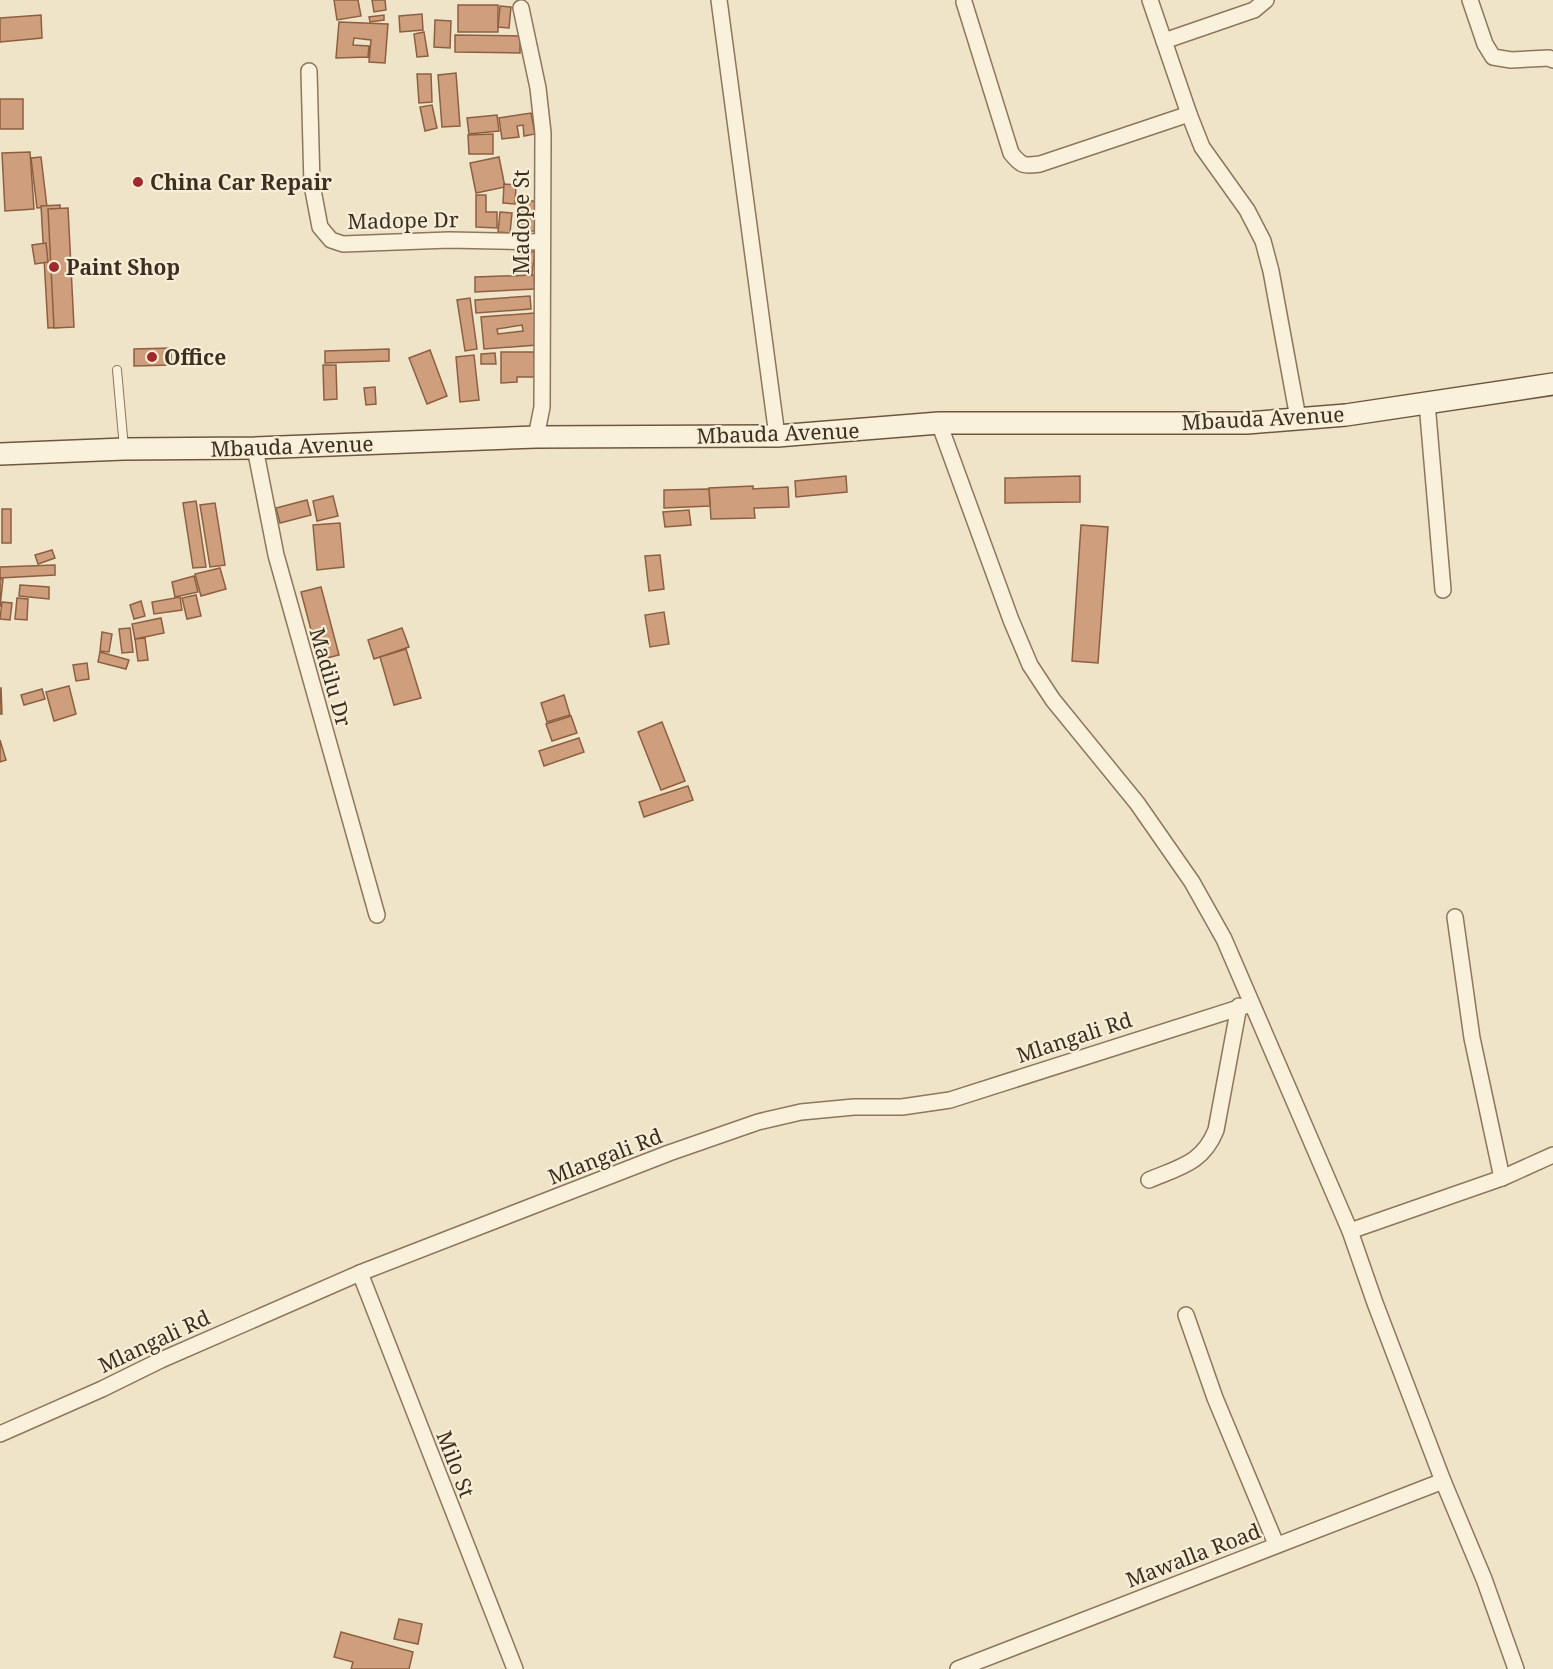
<svg xmlns="http://www.w3.org/2000/svg" width="1553" height="1669" font-family="'Noto Serif',serif">
	<style>
		.building { fill: #cf9f7d; stroke: #8d5f41; stroke-width: 1.5; fill-rule: evenodd }
		.lines { fill: none; stroke-linecap: round; stroke-linejoin: round }
		.lane-casing { stroke: #8d765c; stroke-width: 10 }
		.street-casing { stroke: #8d765c; stroke-width: 18 }
		.secondary-casing { stroke: #6f573f; stroke-width: 24 }
		.lane { stroke: #faf1dc; stroke-width: 8 }
		.street { stroke: #faf1dc; stroke-width: 15 }
		.secondary { stroke: #faf1dc; stroke-width: 21 }
		.poi-dot { fill: #9e2a2b; stroke: #f7eed8; stroke-width: 2 }
		.labels { text-anchor: middle; dominant-baseline: central; stroke-width: 4.5; stroke-linejoin: round; paint-order: stroke }
		.poi-label { font-size: 21px; font-weight: bold; fill: #3d2e20; stroke: #f7eed8; text-anchor: start }
		.street-label { font-size: 21px; fill: #3d2e20; stroke: #f7eed8 }
	</style>
	<rect width="100%" height="100%" fill="#f0e4c8"/>
	<!-- building -->
	<g class="building">
		<polygon points="334,0 358,0 361,16 337,20"/>
		<polygon points="372,0 385,0 386,10 374,12"/>
		<rect x="458" y="5" width="40" height="27"/>
		<polygon points="500,6 511,7 509,28 498,27"/>
		<polygon points="422,14 423,30 400,32 399,16"/>
		<polygon points="41,15 42,38 0,42 0,18"/>
		<polygon points="384,15 384,20 370,22 369,17"/>
		<polygon points="435,20 451,21 450,48 434,47"/>
		<polygon points="339,22 388,24 385,63 369,62 371,40 354,38 353,45 369,46 368,57 336,58"/>
		<polygon points="424,32 428,56 417,57 414,34"/>
		<polygon points="455,35 520,36 520,53 455,52"/>
		<polygon points="456,73 460,126 442,127 438,75"/>
		<polygon points="417,74 431,74 432,102 419,103"/>
		<rect x="0" y="99" width="23" height="30"/>
		<polygon points="432,105 437,128 425,131 420,107"/>
		<polygon points="531,113 535,134 524,136 523,125 517,126 519,137 502,139 499,118"/>
		<polygon points="497,115 499,131 469,134 467,118"/>
		<polygon points="493,134 493,154 469,154 468,135"/>
		<polygon points="30,152 34,209 5,211 2,153"/>
		<polygon points="41,157 47,207 37,208 31,158"/>
		<polygon points="499,157 505,187 476,193 470,163"/>
		<polygon points="504,184 516,185 515,204 503,203"/>
		<polygon points="476,195 486,195 486,212 497,212 497,228 476,227"/>
		<rect x="522" y="201" width="14" height="30"/>
		<polygon points="60,205 66,327 48,328 41,206"/>
		<polygon points="68,208 74,327 54,328 48,209"/>
		<polygon points="500,212 512,213 510,233 498,232"/>
		<polygon points="46,243 48,262 35,264 32,245"/>
		<polygon points="520,250 535,252 532,274 518,272"/>
		<polygon points="534,275 535,289 475,292 475,277"/>
		<polygon points="530,296 531,309 476,313 475,300"/>
		<polygon points="470,298 477,349 465,351 457,300"/>
		<path d="M 535,313 L 537,345 L 484,349 L 481,317 ZM 522,325 L 523,331 L 498,334 L 497,329 Z"/>
		<polygon points="171,348 171,365 134,366 134,349"/>
		<polygon points="389,349 389,361 325,363 325,351"/>
		<polygon points="430,350 447,396 427,404 409,358"/>
		<polygon points="501,352 534,352 535,377 517,377 517,382 501,383"/>
		<polygon points="495,353 496,364 481,364 481,354"/>
		<polygon points="474,355 479,400 460,402 456,357"/>
		<polygon points="323,365 336,365 337,399 324,400"/>
		<polygon points="375,387 376,404 366,405 364,388"/>
		<polygon points="846,476 847,492 796,497 795,481"/>
		<polygon points="1080,476 1080,502 1005,503 1005,478"/>
		<polygon points="753,486 753,489 788,487 789,507 754,508 755,518 711,519 709,488"/>
		<polygon points="709,489 710,506 664,508 664,490"/>
		<polygon points="333,496 338,516 317,521 313,501"/>
		<polygon points="307,500 311,515 280,523 276,508"/>
		<polygon points="196,501 206,567 193,568 183,503"/>
		<polygon points="215,503 225,565 210,567 200,505"/>
		<rect x="2" y="509" width="9" height="34"/>
		<polygon points="689,510 691,525 665,527 663,512"/>
		<polygon points="340,523 344,567 317,570 313,525"/>
		<polygon points="1081,525 1108,527 1098,663 1072,661"/>
		<polygon points="52,550 55,558 38,564 35,555"/>
		<polygon points="660,555 664,589 649,591 645,556"/>
		<polygon points="55,565 55,575 0,578 0,567"/>
		<polygon points="220,568 226,589 201,596 195,574"/>
		<polygon points="194,576 198,592 175,597 172,582"/>
		<polygon points="0,579 3,579 0,607"/>
		<polygon points="20,585 49,587 49,599 19,596"/>
		<polygon points="321,587 339,655 319,660 301,592"/>
		<polygon points="196,595 201,616 187,619 182,598"/>
		<polygon points="180,597 182,610 154,614 152,602"/>
		<polygon points="17,598 28,599 27,620 15,619"/>
		<polygon points="141,601 145,616 134,619 130,605"/>
		<polygon points="2,602 12,603 10,620 0,619"/>
		<polygon points="664,612 669,644 650,647 645,615"/>
		<polygon points="161,618 164,633 135,639 132,624"/>
		<polygon points="130,628 133,652 122,653 119,629"/>
		<polygon points="402,628 409,647 374,659 368,640"/>
		<polygon points="102,632 112,634 109,652 100,651"/>
		<polygon points="145,638 148,660 138,661 135,639"/>
		<polygon points="406,649 421,698 394,705 380,657"/>
		<polygon points="100,652 129,660 126,669 98,662"/>
		<polygon points="87,663 89,679 76,681 73,665"/>
		<polygon points="69,686 76,714 54,721 46,692"/>
		<polygon points="0,688 1,688 2,714 0,714"/>
		<polygon points="42,689 45,699 24,705 21,695"/>
		<polygon points="564,695 570,715 547,722 541,703"/>
		<polygon points="571,716 577,733 552,741 546,724"/>
		<polygon points="662,722 685,781 661,790 638,732"/>
		<polygon points="579,738 584,752 544,766 539,751"/>
		<polygon points="0,740 6,760 0,762"/>
		<polygon points="688,786 693,800 644,817 639,802"/>
		<polygon points="399,1619 422,1624 418,1644 394,1639"/>
		<polygon points="341,1632 413,1652 409,1669 351,1669 353,1662 334,1657"/>
	</g>
	<g class="lines">
		<!-- lane casing -->
		<g class="lane-casing">
			<polyline id="lane" points="117,370 124,448"/>
		</g>
		<!-- street casing -->
		<g class="street-casing">
			<g id="street">
				<polyline points="719,0 777,436"/>
				<polyline points="1150,0 1189,114 1202,147 1247,210 1263,241 1271,271 1298,418"/>
				<polyline points="1470,0 1485,44 1493,57 1511,60 1549,58 1553,60"/>
				<path d="M 964,2 L 1011,153 C 1022,167 1025,166 1040,164 L 1189,114"/>
				<polyline points="521,8 538,88 543,133 542,407 536,437"/>
				<polyline points="1164,41 1254,10 1266,0"/>
				<polyline points="309,71 312,185 320,227 331,240 343,244 449,240 542,242"/>
				<polyline points="1427,403 1443,590"/>
				<polyline points="939,423 1011,620 1030,665 1053,700 1137,803 1192,882 1224,939 1350,1231 1375,1303 1443,1481 1484,1579 1516,1669"/>
				<polyline points="255,448 276,555 377,915"/>
				<polyline points="1455,917 1472,1038 1502,1178"/>
				<path d="M 1149,1180 C 1180,1167 1203,1163 1216,1130 L 1239,1006"/>
				<polyline points="1350,1231 1502,1178 1553,1155"/>
				<polyline points="360,1273 515,1669"/>
				<polyline points="1186,1315 1215,1398 1276,1544"/>
				<polyline points="0,1434 102,1389 161,1360 360,1273 669,1153 758,1122 801,1112 854,1107 902,1107 950,1100 1251,1004"/>
				<polyline points="958,1669 1443,1481"/>
			</g>
		</g>
		<!-- secondary casing -->
		<g class="secondary-casing">
			<polyline id="secondary" points="0,454 124,449 255,448 536,437 777,436 939,423 1247,423 1346,415 1553,384"/>
		</g>
		<!-- lane -->
		<use href="#lane" class="lane"/>
		<!-- street -->
		<use href="#street" class="street"/>
		<!-- secondary -->
		<use href="#secondary" class="secondary"/>
	</g>
	<!-- markers -->
	<g class="poi-dot">
		<circle cx="138" cy="182" r="6"/>
		<circle cx="54" cy="267" r="6"/>
		<circle cx="152" cy="357" r="6"/>
	</g>
	<g class="labels">
		<!-- poi labels -->
		<g class="poi-label">
			<text x="150" y="182">China Car Repair</text>
			<text x="66" y="267">Paint Shop</text>
			<text x="164" y="357">Office</text>
		</g>
		<!-- street labels -->
		<g class="street-label">
			<text transform="translate(403 220) rotate(-1)">Madope Dr</text>
			<text transform="translate(521 222) rotate(-90)">Madope St</text>
			<text transform="translate(1263 418) rotate(-3)">Mbauda Avenue</text>
			<text transform="translate(778 433) rotate(-2)">Mbauda Avenue</text>
			<text transform="translate(292 446) rotate(-2)">Mbauda Avenue</text>
			<text transform="translate(331 677) rotate(74)">Madilu Dr</text>
			<text transform="translate(1074 1037) rotate(-18)">Mlangali Rd</text>
			<text transform="translate(605 1156) rotate(-21)">Mlangali Rd</text>
			<text transform="translate(154 1341) rotate(-25)">Mlangali Rd</text>
			<text transform="translate(456 1464) rotate(69)">Milo St</text>
			<text transform="translate(1193 1555) rotate(-21)">Mawalla Road</text>
		</g>
	</g>
</svg>
